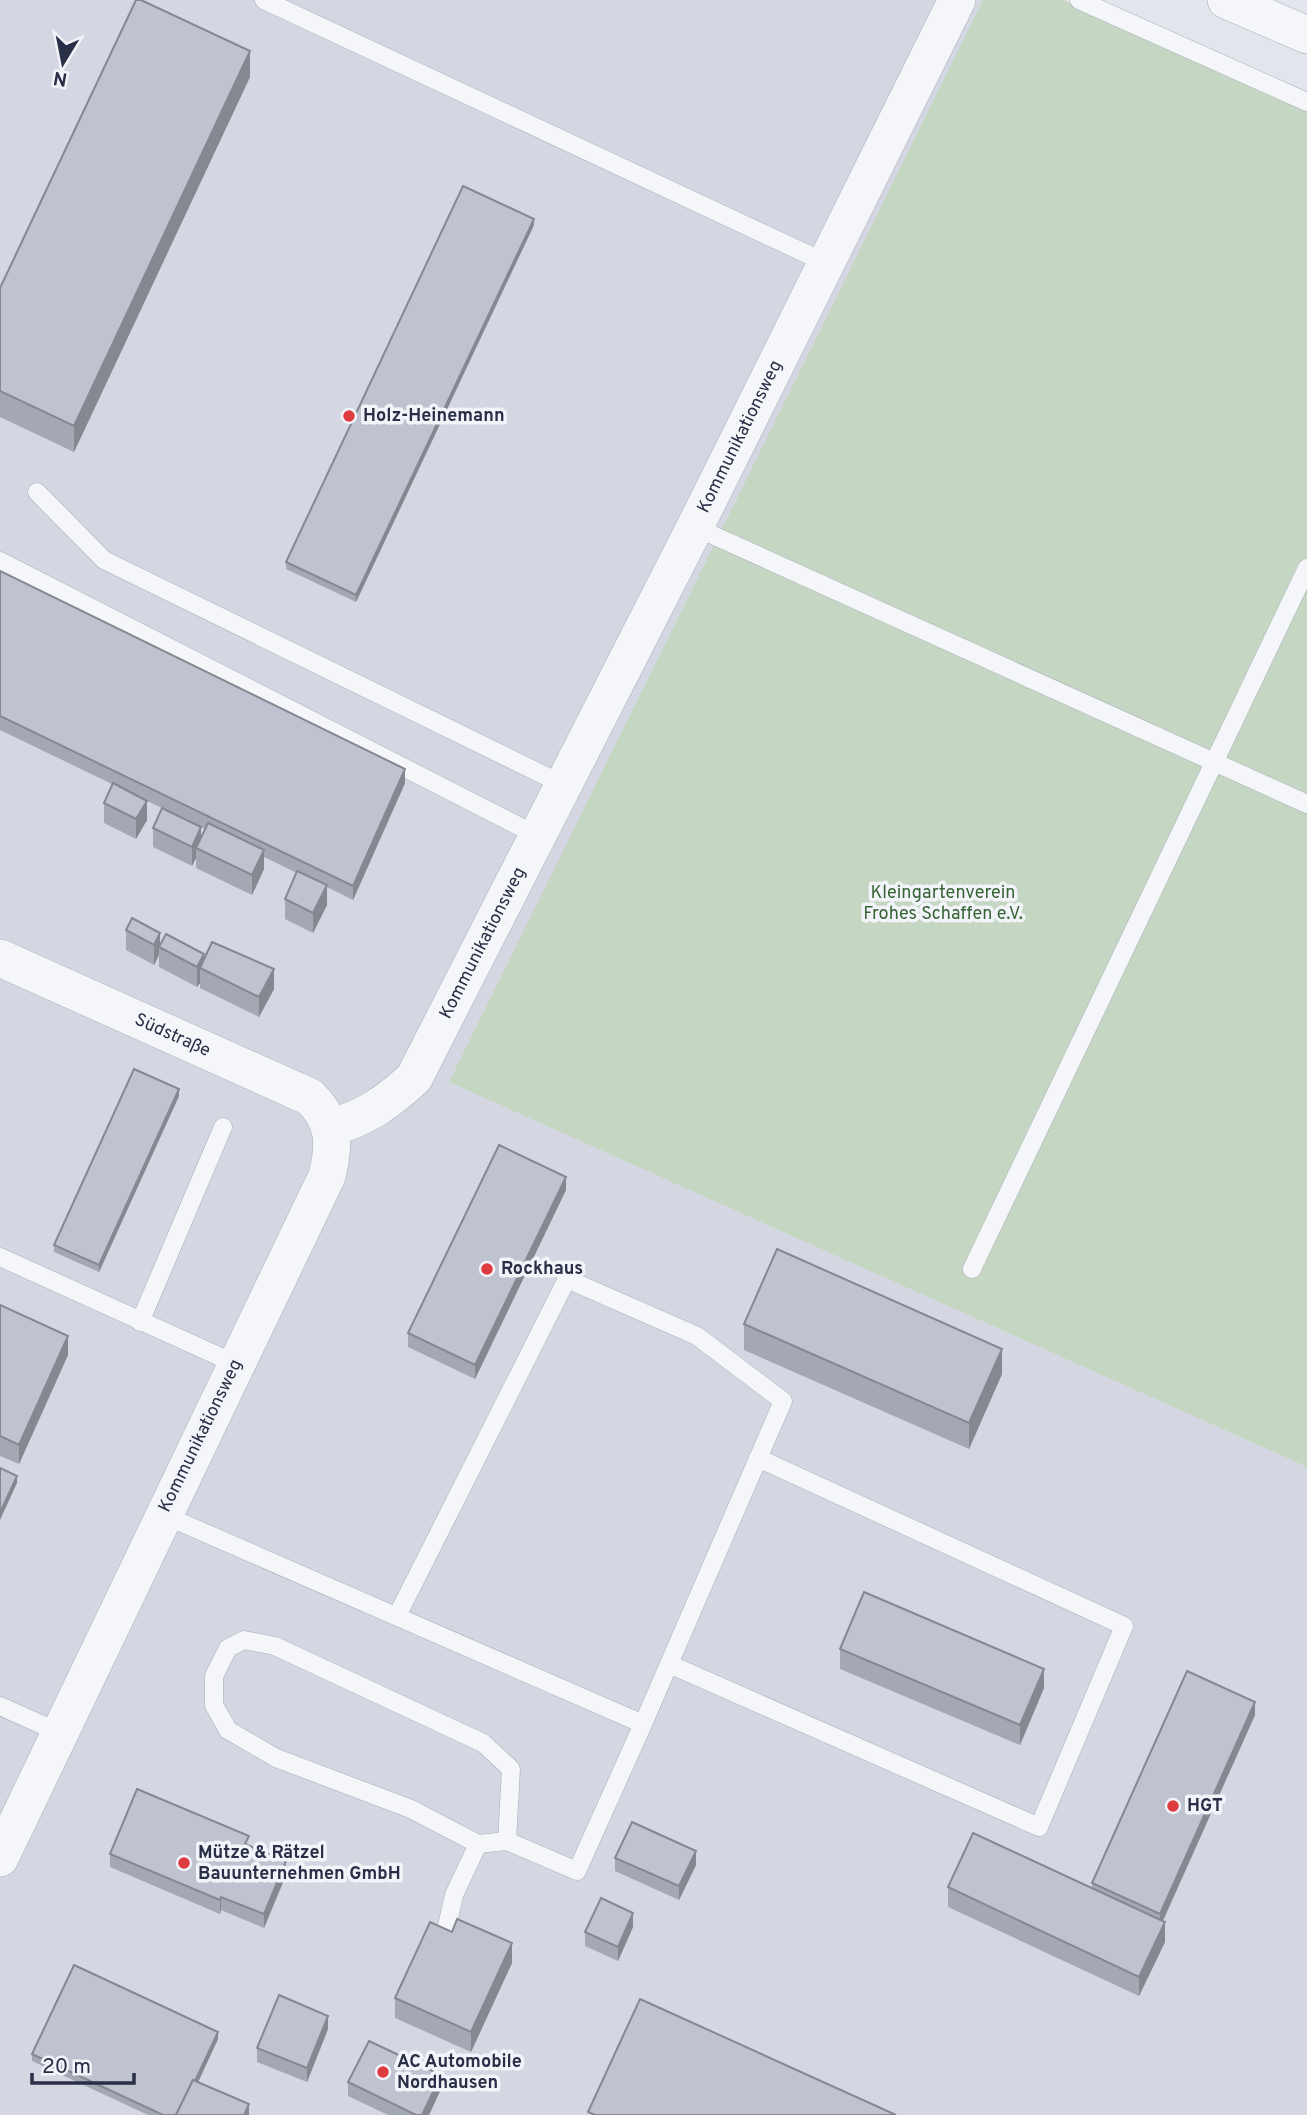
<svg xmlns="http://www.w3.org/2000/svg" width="1307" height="2115" font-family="Overpass,sans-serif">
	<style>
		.built { fill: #d4d7e1 }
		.green { fill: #c5d7c2 }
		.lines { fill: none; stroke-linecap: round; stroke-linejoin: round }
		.lane-casing { stroke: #aaaeba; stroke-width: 19 }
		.street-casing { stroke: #aaaeba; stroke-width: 38 }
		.lane { stroke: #f5f6f9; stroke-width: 18 }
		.street { stroke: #f5f6f9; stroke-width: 37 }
		.wall { fill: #a3a8b2; fill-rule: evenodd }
		.shaded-wall { fill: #858891 }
		.building { fill: #bec3cf; stroke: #858891; stroke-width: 2 }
		.poi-dot { fill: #dd3b3f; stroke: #f2f4f9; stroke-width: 2.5 }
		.labels { text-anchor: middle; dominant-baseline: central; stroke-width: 7; stroke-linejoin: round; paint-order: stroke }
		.poi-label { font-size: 18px; font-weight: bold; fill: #282f46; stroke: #f2f4f9; text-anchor: start }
		.street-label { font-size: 18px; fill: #282f46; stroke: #f2f4f9 }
		.park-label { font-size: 18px; fill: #376334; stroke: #f2f4f9 }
	</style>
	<rect width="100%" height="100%" fill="#e2e5ec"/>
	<!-- built -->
	<polygon class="built" points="0,0 983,0 450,1082 1307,1467 1307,2115 0,2115"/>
	<!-- green -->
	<polygon class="green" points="983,0 1064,0 1307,111 1307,1467 449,1082"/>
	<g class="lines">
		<!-- lane casing -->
		<g class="lane-casing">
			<g id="lane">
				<polyline points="264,0 826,263"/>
				<polyline points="1079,0 1307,102"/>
				<polyline points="37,492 104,560 564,785"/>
				<polyline points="695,527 1307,804"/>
				<polyline points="0,561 538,836"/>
				<polyline points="0,1257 236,1364"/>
				<polyline points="972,1269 1307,568"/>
				<polyline points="140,1322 223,1127"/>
				<polyline points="164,1515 643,1724 783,1401 697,1336 567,1279 397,1616"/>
				<polygon points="244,1640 275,1646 483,1743 511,1769 507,1841 478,1844 411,1809 276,1758 228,1730 214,1705 214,1676 228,1648"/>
				<polyline points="669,1664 1039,1827 1124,1626 758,1458"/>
				<polyline points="0,1706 58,1732"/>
				<polyline points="507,1841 577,1871 643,1724"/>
				<polyline points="447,1926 454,1895 478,1844"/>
			</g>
		</g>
		<!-- street casing -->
		<g class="street-casing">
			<g id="street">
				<polyline points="1226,0 1307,35"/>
				<path id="s1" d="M 0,958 L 310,1097 C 335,1122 335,1144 327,1176 L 0,1858"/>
				<path id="s2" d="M 332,1127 C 366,1118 389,1101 414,1078 L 695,527 L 957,0"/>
			</g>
		</g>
		<!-- lane -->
		<use href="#lane" class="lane"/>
		<!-- street -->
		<use href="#street" class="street"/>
	</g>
	<!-- wall -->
	<g class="wall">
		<polygon points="250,77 74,452 0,417 0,288"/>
		<polygon points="534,225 356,602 286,569 286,562"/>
		<path d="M 0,571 L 405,783 L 353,900 L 327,887 L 327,905 L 313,933 L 285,919 L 285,899 L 297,873 L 264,857 L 264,869 L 252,895 L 196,868 L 196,858 L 192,866 L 153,847 L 153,828 L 162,808 L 147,801 L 147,820 L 136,839 L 104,823 L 104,803 L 112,784 L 0,730 ZM 201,827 L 205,829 L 201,837 Z"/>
		<polygon points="126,930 160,944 204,958 274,989 259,1017 200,988 200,983 197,987 159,967 159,955 154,965 126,950"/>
		<polygon points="179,1096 99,1272 54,1252 54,1245"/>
		<polygon points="566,1190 475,1379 408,1347 408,1333"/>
		<polygon points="0,1305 68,1355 19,1464 0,1456"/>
		<polygon points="744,1324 1002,1374 969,1449 744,1350"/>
		<polygon points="840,1649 1044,1688 1020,1745 840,1669"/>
		<polygon points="1255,1715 1163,1921 1165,1942 1139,1996 948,1907 948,1887 1092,1888 1092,1883"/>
		<polygon points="249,1846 286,1875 264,1928 221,1910 220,1914 110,1867 110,1854"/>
		<polygon points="615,1858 696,1865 679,1900 615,1871"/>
		<polygon points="633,1927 618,1961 585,1946 585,1932"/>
		<polygon points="512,1963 471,2052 395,2018 395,1998"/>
		<polygon points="328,2029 307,2082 257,2062 257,2048"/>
		<polygon points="218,2039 198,2082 249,2115 148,2115 32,2061 32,2054"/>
		<polygon points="348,2082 441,2089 429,2115 388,2115 348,2096"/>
	</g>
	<!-- shaded-wall -->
	<g class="shaded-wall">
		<polygon points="250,51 250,77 74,452 74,426"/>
		<polygon points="534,219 534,225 356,602 356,595"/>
		<polygon points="405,769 405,783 353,900 353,886"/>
		<polygon points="147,801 147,820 136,839 136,819"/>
		<polygon points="201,827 201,847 196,848 196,858 192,866 192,847"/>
		<polygon points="264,850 264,869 252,895 252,875"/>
		<polygon points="327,885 327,905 313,933 313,913"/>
		<polygon points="160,933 160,948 159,947 159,955 154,965 154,945"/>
		<polygon points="204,954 204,970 200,968 200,983 197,987 197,967"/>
		<polygon points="274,969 274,989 259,1017 259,997"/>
		<polygon points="179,1089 179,1096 99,1272 99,1265"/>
		<polygon points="566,1177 566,1190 475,1379 475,1365"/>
		<polygon points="68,1336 68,1355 19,1464 19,1445"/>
		<polygon points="1002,1349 1002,1374 969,1449 969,1423"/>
		<polygon points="17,1476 17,1483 0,1520 0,1513"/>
		<polygon points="1044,1669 1044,1688 1020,1745 1020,1725"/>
		<polygon points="1255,1702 1255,1715 1160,1927 1160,1914"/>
		<polygon points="696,1851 696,1865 679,1900 679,1886"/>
		<polygon points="286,1861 286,1875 264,1928 264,1914"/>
		<polygon points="221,1897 221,1910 220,1914 220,1900"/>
		<polygon points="633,1913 633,1927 618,1961 618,1947"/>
		<polygon points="1165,1922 1165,1942 1139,1996 1139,1977"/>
		<polygon points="512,1943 512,1963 471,2052 471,2032"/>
		<polygon points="328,2016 328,2029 307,2082 307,2068"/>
		<polygon points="218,2032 218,2039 183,2115 179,2115"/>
		<polygon points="441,2075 441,2089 429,2115 422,2115"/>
		<polygon points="249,2104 249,2115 244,2115"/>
	</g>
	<!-- building -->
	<g class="building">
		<polygon points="136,0 141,0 250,51 74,426 0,391 0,288"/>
		<polygon points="463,186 534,219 356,595 286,562"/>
		<polygon points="0,571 405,769 353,886 0,716"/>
		<polygon points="113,783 147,801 136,819 104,803"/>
		<polygon points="162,808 201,827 192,847 153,828"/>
		<polygon points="208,823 264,850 252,875 196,848"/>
		<polygon points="297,871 327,885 313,913 285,899"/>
		<polygon points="132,918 160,933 154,945 126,930"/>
		<polygon points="166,934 204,954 197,967 159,947"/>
		<polygon points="212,942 274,969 259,997 200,968"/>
		<polygon points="134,1069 179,1089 99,1265 54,1245"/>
		<polygon points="499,1145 566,1177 475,1365 408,1333"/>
		<polygon points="777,1249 1002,1349 969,1423 744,1324"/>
		<polygon points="0,1305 68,1336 19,1445 0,1436"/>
		<polygon points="0,1468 17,1476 0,1513"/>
		<polygon points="864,1592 1044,1669 1020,1725 840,1649"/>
		<polygon points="1187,1671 1255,1702 1160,1914 1092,1883"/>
		<polygon points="137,1789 249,1836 245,1844 286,1861 264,1914 221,1897 220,1900 110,1854"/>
		<polygon points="632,1822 696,1851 679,1886 615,1858"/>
		<polygon points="973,1833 1165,1922 1139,1977 948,1887"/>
		<polygon points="601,1898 633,1913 618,1947 585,1932"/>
		<polygon points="457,1919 512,1943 471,2032 395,1998 430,1922 452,1932"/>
		<polygon points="74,1965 218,2032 195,2081 193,2080 176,2115 163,2115 32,2054"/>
		<polygon points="279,1995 328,2016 307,2068 257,2048"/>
		<polygon points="640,1999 896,2115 595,2115 588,2112"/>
		<polygon points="369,2041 441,2075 422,2115 416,2115 348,2082"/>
		<polygon points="193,2080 249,2104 244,2115 176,2115"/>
	</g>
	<!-- markers -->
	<g class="poi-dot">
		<circle cx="349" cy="416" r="7"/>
		<circle cx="487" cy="1269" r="7"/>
		<circle cx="1173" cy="1806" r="7"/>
		<circle cx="184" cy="1863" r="7"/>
		<circle cx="383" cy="2072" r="7"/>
	</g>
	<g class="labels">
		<!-- poi labels -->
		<g class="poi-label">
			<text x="363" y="416">Holz-Heinemann</text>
			<text x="501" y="1269">Rockhaus</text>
			<text x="1187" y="1806">HGT</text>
			<text x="198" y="1853">Mütze &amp; Rätzel<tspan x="198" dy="21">Bauunternehmen GmbH</tspan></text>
			<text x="397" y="2062">AC Automobile<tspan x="397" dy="21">Nordhausen</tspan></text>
		</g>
		<!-- street labels -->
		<g class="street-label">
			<text stroke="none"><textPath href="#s2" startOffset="816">Kommunikationsweg</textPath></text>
			<text stroke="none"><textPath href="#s2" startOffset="248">Kommunikationsweg</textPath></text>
			<text stroke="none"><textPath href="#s1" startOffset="189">Südstraße</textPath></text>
			<text transform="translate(201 1436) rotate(-64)">Kommunikationsweg</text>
		</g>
		<!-- park labels -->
		<g class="park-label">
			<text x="943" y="893">Kleingartenverein<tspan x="943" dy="21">Frohes Schaffen e.V.</tspan></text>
		</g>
	</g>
	<!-- north arrow -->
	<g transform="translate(63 63) rotate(190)" stroke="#f2f4f9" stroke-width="5" paint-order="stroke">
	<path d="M0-5L12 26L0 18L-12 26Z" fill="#282f46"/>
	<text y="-10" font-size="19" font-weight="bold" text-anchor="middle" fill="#282f46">N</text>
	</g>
	<!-- scale -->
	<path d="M32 2073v10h102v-10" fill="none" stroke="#282f46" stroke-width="3.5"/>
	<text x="42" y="2073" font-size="21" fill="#282f46" stroke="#f2f4f9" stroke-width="5" paint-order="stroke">20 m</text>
</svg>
